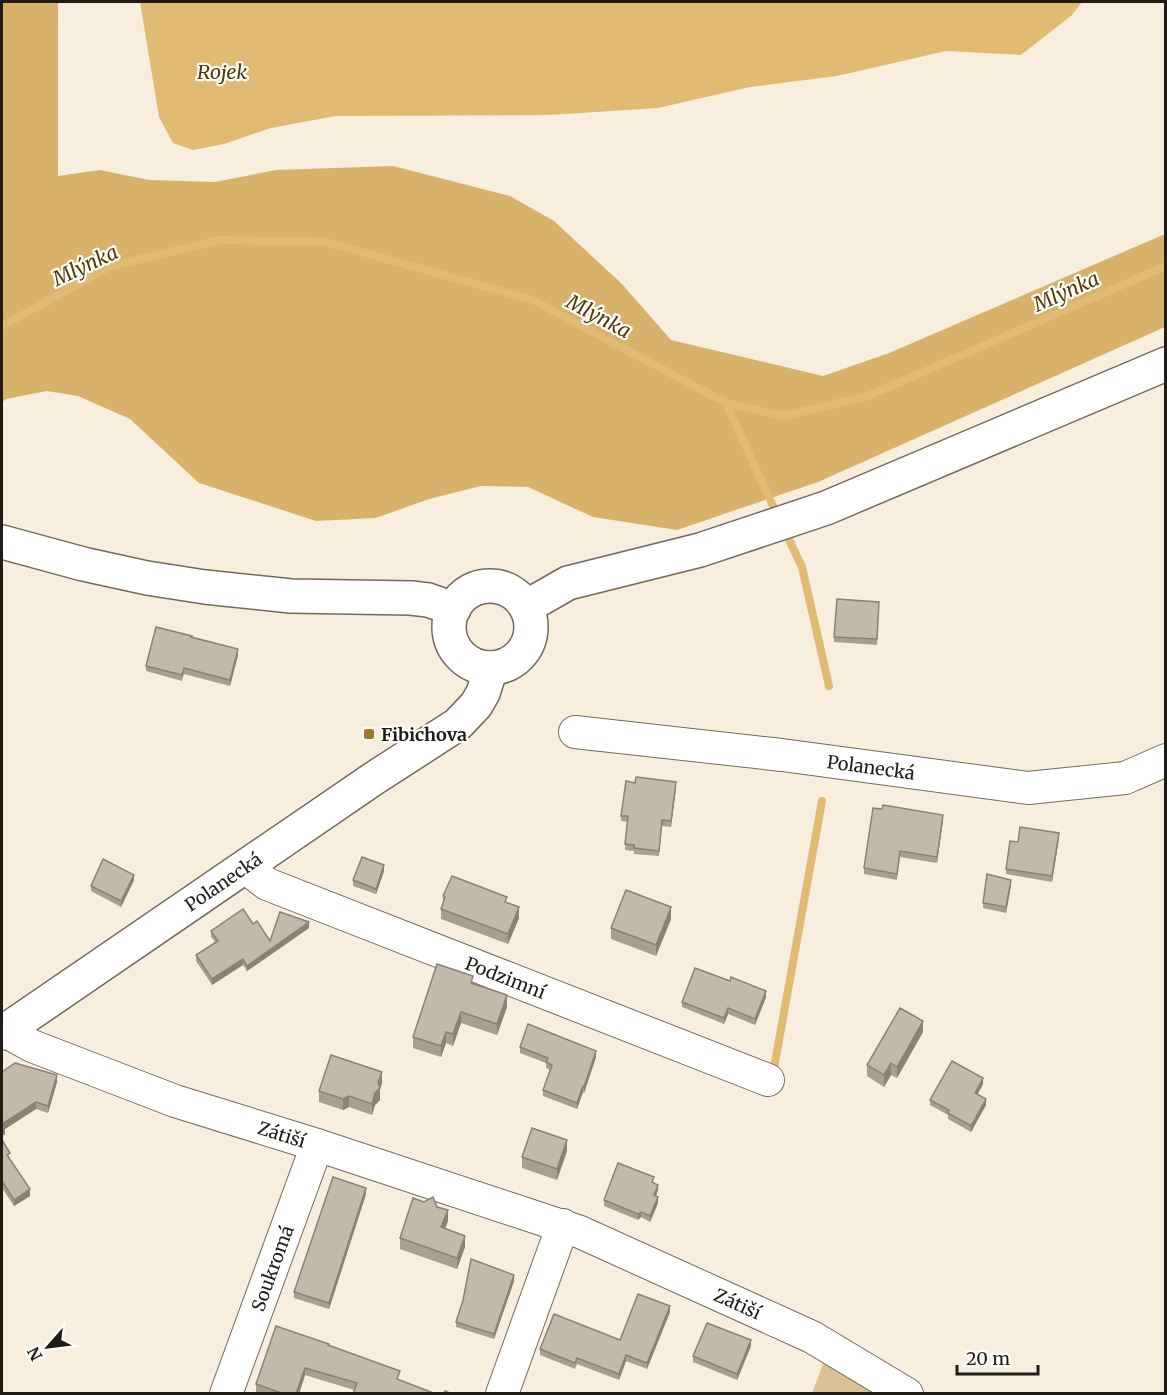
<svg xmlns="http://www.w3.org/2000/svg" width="1167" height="1395" font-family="Merriweather,serif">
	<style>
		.green { fill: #dcc192 }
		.forest { fill: #d8b26b }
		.water { fill: #e1ba73 }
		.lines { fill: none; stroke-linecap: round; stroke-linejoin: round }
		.stream { stroke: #e1ba73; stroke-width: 8 }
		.minor-casing { stroke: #726a5c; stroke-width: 34 }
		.tertiary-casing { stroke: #726a5c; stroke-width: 36 }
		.minor { stroke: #fff; stroke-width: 32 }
		.tertiary { stroke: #fff; stroke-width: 33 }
		.wall { fill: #a89f92 }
		.shaded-wall { fill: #888277 }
		.building { fill: #c3b9aa; stroke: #888277; stroke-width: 1.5 }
		.poi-dot { fill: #a07826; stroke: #fff; stroke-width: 2 }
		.labels { text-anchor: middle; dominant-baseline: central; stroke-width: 4.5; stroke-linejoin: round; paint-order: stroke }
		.poi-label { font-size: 18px; font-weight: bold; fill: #1f1c16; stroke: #fff; text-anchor: start }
		.street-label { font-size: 18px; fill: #1f1c16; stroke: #fff }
		.water-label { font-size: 20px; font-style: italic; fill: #543a00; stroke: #fff }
	</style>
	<rect width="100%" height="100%" fill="#f7eedd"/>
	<!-- green -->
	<polygon class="green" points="826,1355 889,1394 812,1394"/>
	<!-- forest -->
	<polygon class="forest" points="2,2 58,2 58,176 100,170 149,180 215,182 276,170 393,166 510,196 554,221 622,284 671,340 823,376 889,353 1165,234 1165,327 818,482 677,530 593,517 528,487 481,486 429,499 376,518 316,521 199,483 130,419 78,396 47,391 6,399 2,402"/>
	<!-- water -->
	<polygon class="water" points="140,2 1082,2 1072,15 1021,55 946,51 837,76 750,87 658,108 549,115 336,116 271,128 224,144 193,150 173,143 159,117"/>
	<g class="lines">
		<!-- stream -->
		<g class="stream">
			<polyline points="2,326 111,266 220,240 326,242 533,300 726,403 784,416 868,396 1166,266"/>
			<polyline points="726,403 778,517"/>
			<polyline points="784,529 802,567 829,686"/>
			<polyline points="774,1068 822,801"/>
		</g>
		<!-- minor casing -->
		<g class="minor-casing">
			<g id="minor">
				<path id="s1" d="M 575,732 L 782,755 L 1028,788 L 1125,778 L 1166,760"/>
				<path id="s2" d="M 245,867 L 267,884 L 768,1080"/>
				<path id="s3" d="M 5,1031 L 32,1046 L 175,1101 L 317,1145 L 580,1232 L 812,1337 L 907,1394"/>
				<path id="s4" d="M 226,1394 L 317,1145"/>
				<polyline points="502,1394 563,1225"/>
			</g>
		</g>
		<!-- tertiary casing -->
		<g class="tertiary-casing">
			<g id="tertiary">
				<polyline points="2,542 83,564 147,578 205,587 291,596 411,598 428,600 454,609"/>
				<circle cx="490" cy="627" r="41"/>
				<polyline points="526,607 568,583 700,550 826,508 1166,364"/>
				<path id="s5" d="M 2,1033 L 373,779 L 458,724 L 476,705 L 483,693 L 491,668"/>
			</g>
		</g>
		<!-- minor -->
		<use href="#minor" class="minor"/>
		<!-- tertiary -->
		<use href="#tertiary" class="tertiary"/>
	</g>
	<!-- wall -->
	<g class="wall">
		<polygon points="879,602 877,645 834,642 834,637"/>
		<polygon points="192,637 238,655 230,686 184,674 182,681 146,671 146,666"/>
		<polygon points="676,788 671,827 662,826 659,856 634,854 634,851 625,850 627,822 621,821 621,816"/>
		<polygon points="943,820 937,863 900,857 897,880 864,874 864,868"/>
		<polygon points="1059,838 1052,882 1006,874 1006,869 1018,842"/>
		<polygon points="384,871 376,894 353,886 353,880"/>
		<polygon points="134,880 121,907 91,891 91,886"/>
		<polygon points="1011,885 1006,913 983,908 983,903"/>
		<polygon points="443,896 519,918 508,944 441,919 441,909 443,903"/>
		<polygon points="671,919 656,956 611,939 611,928"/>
		<polygon points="253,924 270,941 309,928 247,971 243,965 212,985 196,961 196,955 215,942 211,937 211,931"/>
		<polygon points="473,984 507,1007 497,1035 461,1023 453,1046 446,1043 441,1057 413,1048 413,1037"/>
		<polygon points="766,997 755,1025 728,1014 724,1024 682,1007 682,1002"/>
		<polygon points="923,1032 897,1078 891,1075 884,1087 867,1076 867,1065"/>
		<polygon points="520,1047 596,1057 584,1093 583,1092 577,1109 543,1096 543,1090 550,1070 546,1068 546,1063 520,1053"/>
		<polygon points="2,1072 57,1082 48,1113 36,1109 5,1129 5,1134 2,1136"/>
		<polygon points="382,1083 380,1089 380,1100 375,1105 372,1115 349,1107 343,1110 319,1102 319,1091"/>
		<polygon points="983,1084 977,1095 986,1105 971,1132 948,1119 948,1115 930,1105 930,1100"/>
		<polygon points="2,1140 10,1159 30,1196 14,1206 2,1188"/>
		<polygon points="567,1151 557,1180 522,1168 522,1157"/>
		<polygon points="654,1183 658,1190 656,1196 658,1203 650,1222 641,1217 638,1220 604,1206 604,1200"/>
		<polygon points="366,1194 329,1309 294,1298 294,1292"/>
		<polygon points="437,1207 448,1221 445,1229 465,1247 457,1269 400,1249 400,1238"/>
		<polygon points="514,1281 494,1339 456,1327 456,1322 463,1300"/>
		<polygon points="670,1312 647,1369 626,1361 619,1380 577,1364 575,1369 540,1355 540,1349 620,1340"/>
		<polygon points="329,1345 400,1371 354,1390 305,1375 299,1394 262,1394 256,1392 256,1384"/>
		<polygon points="751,1346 737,1380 693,1362 693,1356"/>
	</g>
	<!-- shaded-wall -->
	<g class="shaded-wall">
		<polygon points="238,649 238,655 230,686 230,680"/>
		<polygon points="676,782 676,788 671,827 671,821"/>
		<polygon points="943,815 943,820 937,863 937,857"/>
		<polygon points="1059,833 1059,838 1052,882 1052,876"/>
		<polygon points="384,865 384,871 376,894 376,889"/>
		<polygon points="134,875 134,880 121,907 121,901"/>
		<polygon points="1011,880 1011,885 1006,913 1006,907"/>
		<polygon points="519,907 519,918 508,944 508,934"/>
		<polygon points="671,907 671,919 656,956 656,945"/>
		<polygon points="309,922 309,928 247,971 247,966"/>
		<polygon points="243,959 243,965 212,985 212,979"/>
		<polygon points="766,991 766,997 755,1025 755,1019"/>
		<polygon points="507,995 507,1007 497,1035 497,1024"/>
		<polygon points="728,1008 728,1014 724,1024 724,1018"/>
		<polygon points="461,1012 461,1023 453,1046 453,1034"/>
		<polygon points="923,1021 923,1032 897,1078 897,1067"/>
		<polygon points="446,1032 446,1043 441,1057 441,1046"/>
		<polygon points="596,1051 596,1057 584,1093 584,1087"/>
		<polygon points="891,1063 891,1075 884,1087 884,1075"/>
		<polygon points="382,1072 382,1083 380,1089 380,1100 375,1105 372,1115 372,1104"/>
		<polygon points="57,1075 57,1082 48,1113 48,1106"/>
		<polygon points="983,1078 983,1084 975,1099 975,1093"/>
		<polygon points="583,1086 583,1092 577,1109 577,1103"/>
		<polygon points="349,1096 349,1107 343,1110 343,1099"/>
		<polygon points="986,1099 986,1105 971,1132 971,1126"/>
		<polygon points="36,1102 36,1109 5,1129 5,1134 2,1136 2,1124"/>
		<polygon points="567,1140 567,1151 557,1180 557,1169"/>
		<polygon points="658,1185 658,1190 654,1201 654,1195"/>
		<polygon points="366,1188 366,1194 329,1309 329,1303"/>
		<polygon points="30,1189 30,1196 14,1206 14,1200"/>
		<polygon points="658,1197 658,1203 650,1222 650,1216"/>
		<polygon points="448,1210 448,1221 441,1239 441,1227"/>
		<polygon points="641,1212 641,1217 638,1220 638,1214"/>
		<polygon points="465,1236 465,1247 457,1269 457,1258"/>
		<polygon points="514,1275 514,1281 494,1339 494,1334"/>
		<polygon points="670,1306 670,1312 647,1369 647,1363"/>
		<polygon points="751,1340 751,1346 737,1380 737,1374"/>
		<polygon points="626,1355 626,1361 619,1380 619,1374"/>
		<polygon points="305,1368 305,1375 299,1394 296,1394"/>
	</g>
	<!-- building -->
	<g class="building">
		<polygon points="837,599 879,602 877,639 834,637"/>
		<polygon points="156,627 192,636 191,637 238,649 230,680 184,668 182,675 146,666"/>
		<polygon points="636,777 676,782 671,821 662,820 659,851 634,848 634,845 625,844 628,816 621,816 626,781 635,783"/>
		<polygon points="883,805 943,815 937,857 900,851 897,874 864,868 873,808 882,809"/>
		<polygon points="1020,827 1059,833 1052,876 1006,869 1010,841 1018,842"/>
		<polygon points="362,857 384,865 376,889 353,880"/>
		<polygon points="103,859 134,875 121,901 91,886"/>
		<polygon points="987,874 1011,880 1006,907 983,903"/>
		<polygon points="452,876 507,897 505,902 519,907 508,934 441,909 445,897 443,896"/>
		<polygon points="626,890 671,907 656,945 611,928"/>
		<polygon points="243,909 253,924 257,921 270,941 280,912 309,922 247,966 243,959 212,979 196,955 218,941 211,931"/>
		<polygon points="437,964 473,976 471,983 507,995 497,1024 461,1012 453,1034 446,1032 441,1046 413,1037"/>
		<polygon points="695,968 730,981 731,977 766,991 755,1019 728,1008 724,1018 682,1002"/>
		<polygon points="900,1008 923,1021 897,1067 891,1063 884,1075 867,1065"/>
		<polygon points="528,1024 596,1051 584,1087 583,1086 577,1103 543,1090 552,1065 546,1062 548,1058 520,1047"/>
		<polygon points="331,1055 382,1072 378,1082 380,1088 375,1093 372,1104 349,1096 343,1099 319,1091"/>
		<polygon points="952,1061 983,1078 975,1093 986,1099 971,1126 948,1113 949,1110 930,1100"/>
		<polygon points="15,1063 57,1075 48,1106 36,1102 2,1124 5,1128 2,1130 2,1072"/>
		<polygon points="532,1128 567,1140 557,1169 522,1157"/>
		<polygon points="2,1140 10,1153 7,1155 30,1189 14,1200 2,1181"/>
		<polygon points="618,1163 654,1177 652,1182 658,1185 654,1195 658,1197 650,1216 641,1212 638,1214 604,1200"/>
		<polygon points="333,1177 366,1188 329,1303 294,1292"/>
		<polygon points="433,1197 437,1207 448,1210 441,1227 465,1236 457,1258 400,1238 413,1198 424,1202"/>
		<polygon points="471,1259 514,1275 494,1334 456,1322 463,1300"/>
		<polygon points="638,1294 670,1306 647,1363 626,1355 619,1374 577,1358 575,1363 540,1349 554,1314 620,1340"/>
		<polygon points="707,1323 751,1340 737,1374 693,1356"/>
		<polygon points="276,1326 329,1344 328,1345 400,1371 397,1379 436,1394 353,1394 357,1383 305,1368 296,1394 284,1394 256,1384"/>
		<polygon points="445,1391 452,1394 444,1394"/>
	</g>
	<!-- markers -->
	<rect class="poi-dot" x="363" y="728" width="12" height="12" rx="3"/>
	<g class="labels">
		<!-- poi labels -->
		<g class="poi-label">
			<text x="381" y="734">Fibichova</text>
		</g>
		<!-- street labels -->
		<g class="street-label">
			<text stroke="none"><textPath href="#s1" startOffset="298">Polanecká</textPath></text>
			<text stroke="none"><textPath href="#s5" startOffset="268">Polanecká</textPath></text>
			<text stroke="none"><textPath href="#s2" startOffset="284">Podzimní</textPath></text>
			<text stroke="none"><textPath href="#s3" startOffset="296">Zátiší</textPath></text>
			<text stroke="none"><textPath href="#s4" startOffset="134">Soukromá</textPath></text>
			<text stroke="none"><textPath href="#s3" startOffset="783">Zátiší</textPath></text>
		</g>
		<!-- water labels -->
		<g class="water-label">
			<text x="222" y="71">Rojek</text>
			<text transform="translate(85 265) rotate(-25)">Mlýnka</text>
			<text transform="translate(1066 291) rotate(-24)">Mlýnka</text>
			<text transform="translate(599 316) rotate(28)">Mlýnka</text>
		</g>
	</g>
	<!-- border -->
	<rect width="1167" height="1395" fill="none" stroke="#1f1c16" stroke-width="6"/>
	<!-- north arrow -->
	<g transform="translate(48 1347) rotate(242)" stroke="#ffffff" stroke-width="4.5" paint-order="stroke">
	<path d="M0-4.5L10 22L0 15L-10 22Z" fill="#1f1c16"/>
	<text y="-9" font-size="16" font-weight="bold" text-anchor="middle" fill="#1f1c16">N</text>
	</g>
	<!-- scale -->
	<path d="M957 1365v9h81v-9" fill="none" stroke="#1f1c16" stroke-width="3"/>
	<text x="966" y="1365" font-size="18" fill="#1f1c16" stroke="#ffffff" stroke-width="4.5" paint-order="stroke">20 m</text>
</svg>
